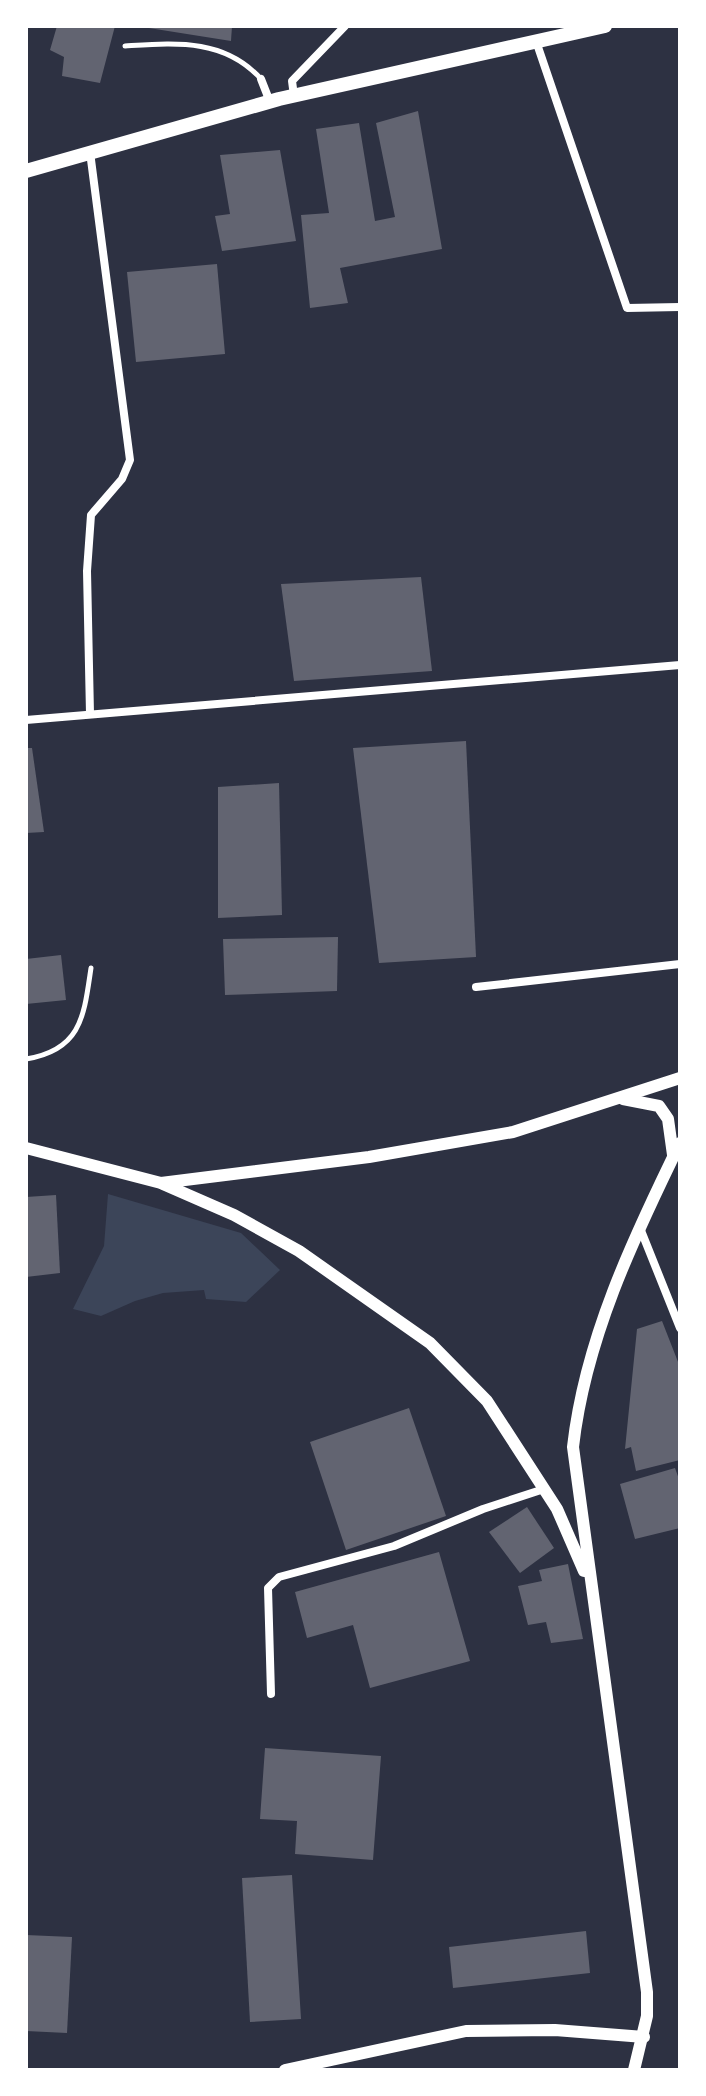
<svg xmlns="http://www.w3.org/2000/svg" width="706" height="2096" font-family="Cabin,sans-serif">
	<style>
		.green { fill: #3c4559 }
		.building { fill: #626471 }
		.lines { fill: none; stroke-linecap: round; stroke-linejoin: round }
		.service { stroke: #fff; stroke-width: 5 }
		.minor { stroke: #fff; stroke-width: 8 }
		.tertiary { stroke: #fff; stroke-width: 12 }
		.secondary { stroke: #fff; stroke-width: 14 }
	</style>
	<rect width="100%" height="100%" fill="#2d3142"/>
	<!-- green -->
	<polygon class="green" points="108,1194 241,1233 280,1270 246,1302 206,1299 204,1290 163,1293 135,1301 101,1316 73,1309 104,1246"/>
	<!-- building -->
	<g class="building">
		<polygon points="57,26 115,26 100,83 62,76 64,57 50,50"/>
		<polygon points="149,26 232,26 231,41 149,28"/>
		<polygon points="418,111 442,249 340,268 348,303 310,308 301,215 329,213 316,129 359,123 375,221 395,217 376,123"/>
		<polygon points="280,150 296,241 222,251 215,216 230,214 220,155"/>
		<polygon points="217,264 225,354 136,362 127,272"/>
		<polygon points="421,577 432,671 294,681 281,584"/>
		<polygon points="466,741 476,957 379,963 353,748"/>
		<polygon points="26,748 32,748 44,832 26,833"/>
		<polygon points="279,783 282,915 218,918 218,787"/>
		<polygon points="338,937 337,991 225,995 223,939"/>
		<polygon points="61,955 66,1000 26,1004 26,959"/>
		<polygon points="56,1195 60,1273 26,1277 26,1197"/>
		<polygon points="662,1321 680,1367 680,1460 636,1471 631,1447 625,1449 637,1329"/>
		<polygon points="409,1408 446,1516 346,1550 310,1442"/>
		<polygon points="675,1468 680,1482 680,1528 635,1539 620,1484"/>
		<polygon points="527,1507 554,1548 520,1573 489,1532"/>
		<polygon points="439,1552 470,1661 370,1688 353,1625 307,1638 295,1592"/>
		<polygon points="568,1564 583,1639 551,1643 546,1622 528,1625 518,1586 542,1581 539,1570"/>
		<polygon points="265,1748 381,1756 373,1860 295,1854 297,1821 260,1819"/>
		<polygon points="292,1875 301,2019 250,2022 242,1878"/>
		<polygon points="586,1931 590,1973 453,1988 449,1947"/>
		<polygon points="26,1935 72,1937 67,2033 26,2031"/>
	</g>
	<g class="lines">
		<!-- service -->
		<g class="service">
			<path d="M 125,46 C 175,43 224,38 261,79"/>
			<path d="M 26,1059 C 82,1050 84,1015 91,968"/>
		</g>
		<!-- minor -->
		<g class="minor">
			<polyline points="536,41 627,308 680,307"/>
			<polyline points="261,79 270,102"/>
			<polyline points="294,96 292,81 345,26"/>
			<polyline points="90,714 87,571 91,515 122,479 130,460 90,152"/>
			<polyline points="26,720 680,665"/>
			<polyline points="476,987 680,964"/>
			<polyline points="640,1228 680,1328"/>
			<polyline points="271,1694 268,1588 279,1577 394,1546 483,1509 544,1489"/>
		</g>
		<!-- tertiary -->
		<g class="tertiary">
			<polyline points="623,1099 659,1106 668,1119 673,1155"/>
			<polyline points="26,1148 161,1183 369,1157 513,1132 680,1078"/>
			<polyline points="163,1184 234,1215 299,1251 430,1343 487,1401 557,1509 584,1571"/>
			<polyline points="285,2070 466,2031 555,2030 644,2037"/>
			<path d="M 634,2070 L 647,2016 L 647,1992 L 573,1447 C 585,1340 633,1239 680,1143"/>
		</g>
		<!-- secondary -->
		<polyline class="secondary" points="26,171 279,99 605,26"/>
	</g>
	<!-- border -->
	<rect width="706" height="2096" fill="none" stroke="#ffffff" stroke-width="56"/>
</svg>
